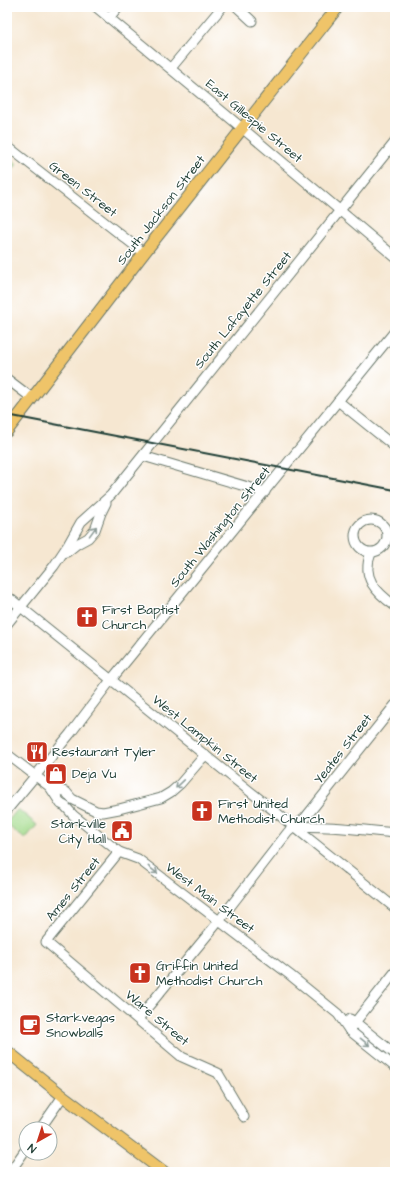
<svg xmlns="http://www.w3.org/2000/svg" width="402" height="1179" font-family="'Architects Daughter',sans-serif">
	<style>
		.green { fill: #a3da8b; stroke: #618c60 }
		.lines { fill: none; stroke-linecap: round; stroke-linejoin: round }
		.minor-casing { stroke: #6a786b; stroke-width: 11 }
		.major-casing { stroke: #6a786b; stroke-width: 13 }
		.minor { stroke: #fff; stroke-width: 9 }
		.major { stroke: #efc469; stroke-width: 11 }
		.rail { stroke: #1f3d34; stroke-width: 2 }
		.oneway { stroke: #8f9e9a }
		.labels { text-anchor: middle; dominant-baseline: central; stroke-width: 3; stroke-linejoin: round; paint-order: stroke }
		.street-label { font-size: 13px; fill: #1f3d34; stroke: #fff }
		.poi-label { font-size: 13px; fill: #1f3d34; stroke: #fff; text-anchor: start }
	</style>
	<rect width="100%" height="100%" fill="#fff"/>
	<filter id="ink" filterUnits="userSpaceOnUse"><feTurbulence type="fractalNoise" baseFrequency=".025" numOctaves="2"/><feDisplacementMap in="SourceGraphic" scale="8" xChannelSelector="R" yChannelSelector="G"/><feConvolveMatrix kernelMatrix="1 2 1 2 8 2 1 2 1" color-interpolation-filters="sRGB"/></filter>
	<filter id="wash" filterUnits="userSpaceOnUse"><feTurbulence type="fractalNoise" baseFrequency=".012" numOctaves="4" result="noise"/><feDisplacementMap in="SourceGraphic" scale="16" xChannelSelector="R" yChannelSelector="G"/><feGaussianBlur stdDeviation="0.9" result="paint"/><feColorMatrix in="noise" values="0 0 0 0 0 0 0 0 0 0 0 0 0 0 0 0 0 1.4 0 .05"/><feComposite in="paint" operator="in"/></filter>
	<g filter="url(#wash)">
		<rect width="100%" height="100%" fill="#f6e7d1"/>
		<!-- green -->
		<g class="green">
			<polygon points="7,156 17,164 7,176"/>
			<polygon points="18,809 37,825 25,839 7,825 7,822"/>
		</g>
	</g>
	<g filter="url(#ink)">
		<g class="lines">
			<!-- minor casing -->
			<g class="minor-casing">
				<g id="minor">
					<polyline points="96,7 248,133 395,257"/>
					<polyline points="237,7 252,21"/>
					<polyline points="109,18 118,7"/>
					<polyline points="171,68 222,7"/>
					<polyline points="7,146 144,253"/>
					<polyline points="7,379 32,398"/>
					<polyline points="338,401 395,447"/>
					<polyline points="143,456 265,492"/>
					<circle cx="371" cy="536" r="16"/>
					<polyline points="67,552 77,544 88,538 95,530 101,513 106,503"/>
					<path d="M 371,553 C 361,578 376,592 395,606"/>
					<polyline points="7,596 395,908"/>
					<polyline points="7,624 54,566 68,545 81,522 111,495 395,142"/>
					<polyline points="7,754 50,787 61,804 65,806 73,815 119,852 138,859 290,975 338,1014 349,1030 395,1067"/>
					<polyline points="50,787 66,792 72,799 96,811 103,812 119,809 161,798 171,792 180,784 205,755"/>
					<polyline points="7,810 70,734 111,680 395,331"/>
					<path d="M 294,827 C 328,825 361,830 395,833"/>
					<polyline points="119,852 46,942 182,1057 218,1073 244,1117"/>
					<polyline points="138,1019 219,921 288,832 305,818 395,705"/>
					<polyline points="350,1019 355,1022 395,1054"/>
					<polyline points="349,1030 395,972"/>
					<polyline points="40,1129 63,1096"/>
					<polyline points="10,1172 26,1149"/>
				</g>
			</g>
			<!-- major casing -->
			<g class="major-casing">
				<g id="major">
					<polyline points="7,431 144,253 338,7"/>
					<polyline points="7,1051 63,1096 164,1172"/>
				</g>
			</g>
			<!-- minor -->
			<use href="#minor" class="minor"/>
			<!-- major -->
			<use href="#major" class="major"/>
			<!-- rail -->
			<polyline class="rail" points="7,415 395,490"/>
		</g>
		<!-- one-way arrows -->
		<defs><path id="oneway-shaft" d="M-6 0H5M1.5-3L5.5 0L1.5 3" fill="none" stroke-width="1.6" stroke-linecap="round" stroke-linejoin="round"/></defs>
		<g class="oneway">
			<use href="#oneway-shaft" transform="translate(93 531) rotate(-54)"/>
			<use href="#oneway-shaft" transform="translate(180 784) rotate(136)"/>
			<use href="#oneway-shaft" transform="translate(153 870) rotate(38)"/>
			<use href="#oneway-shaft" transform="translate(365 1042) rotate(39)"/>
		</g>
	</g>
	<!-- icons -->
	<defs>
		<g id="church-square" transform="scale(1.15)"><rect x="-9" y="-9" width="18" height="18" rx="4" fill="#c8321e" stroke="#fff"/><path d="M-1.2-6h2.4v3.5h3.3v2.4h-3.3V6h-2.4V-.1h-3.3v-2.4h3.3Z" fill="#fff"/></g>
		<g id="restaurant-square" transform="scale(1.15)"><rect x="-9" y="-9" width="18" height="18" rx="4" fill="#c8321e" stroke="#fff"/><path d="M-5-6h1v4h1v-4h1v4h1v-4h1v5L-1.5 .5V6h-2V.5L-5-1ZM5-6V6H3V1.5H1.5Q1.5-4 5-6Z" fill="#fff"/></g>
		<g id="shop-square" transform="scale(1.15)"><rect x="-9" y="-9" width="18" height="18" rx="4" fill="#c8321e" stroke="#fff"/><path d="M-5-2.5h2.3a2.7 3.5 0 0 1 5.4 0H5L5.5 6h-11ZM-1.5-2.5h3a1.5 2.3 0 0 0-3 0Z" fill="#fff"/></g>
		<g id="civic-square" transform="scale(1.15)"><rect x="-9" y="-9" width="18" height="18" rx="4" fill="#c8321e" stroke="#fff"/><path d="M-.6-6.5H3V-4.5H.6V-3L4-1V1h2V6H-6V1h2V-1L-.6-3ZM-1.2 2.5V6h2.4V2.5Z" fill="#fff"/></g>
		<g id="cafe-square" transform="scale(1.15)"><rect x="-9" y="-9" width="18" height="18" rx="4" fill="#c8321e" stroke="#fff"/><path d="M-5.5-4.5H6V0H3Q3 3.5 0 3.5H-2.5Q-5.5 3.5-5.5 0ZM3-3.2v2h1.7v-2ZM-6 4.5H4V6H-6Z" fill="#fff"/></g>
	</defs>
	<g fill-rule="evenodd">
		<use href="#church-square" x="87" y="617"/>
		<use href="#restaurant-square" x="37" y="752"/>
		<use href="#shop-square" x="56" y="774"/>
		<use href="#church-square" x="202" y="811"/>
		<use href="#civic-square" x="122" y="831"/>
		<use href="#church-square" x="140" y="973"/>
		<use href="#cafe-square" x="30" y="1025"/>
	</g>
	<g class="labels">
		<!-- street labels -->
		<g class="street-label">
			<text transform="translate(254 121) rotate(40)">East Gillespie Street</text>
			<text transform="translate(83 189) rotate(38)">Green Street</text>
			<text transform="translate(161 210) rotate(-52)">South Jackson Street</text>
			<text transform="translate(243 310) rotate(-51)">South Lafayette Street</text>
			<text transform="translate(220 527) rotate(-51)">South Washington Street</text>
			<text transform="translate(205 739) rotate(39)">West Lampkin Street</text>
			<text transform="translate(343 749) rotate(-52)">Yeates Street</text>
			<text transform="translate(73 889) rotate(-51)">Ames Street</text>
			<text transform="translate(210 898) rotate(37)">West Main Street</text>
			<text transform="translate(157 1018) rotate(40)">Ware Street</text>
		</g>
		<!-- poi labels -->
		<g class="poi-label">
			<text x="102" y="610">First Baptist<tspan x="102" dy="15">Church</tspan></text>
			<text x="52" y="752">Restaurant Tyler</text>
			<text x="72" y="774">Deja Vu</text>
			<text x="218" y="804">First United<tspan x="218" dy="15">Methodist Church</tspan></text>
			<text x="106" y="824" text-anchor="end">Starkville<tspan x="106" dy="15">City Hall</tspan></text>
			<text x="156" y="966">Griffin United<tspan x="156" dy="15">Methodist Church</tspan></text>
			<text x="46" y="1018">Starkvegas<tspan x="46" dy="15">Snowballs</tspan></text>
		</g>
	</g>
	<!-- margin -->
	<rect width="402" height="1179" fill="none" stroke="#fff" stroke-width="24"/>
	<!-- north arrow -->
	<g transform="translate(38 1141) rotate(219)"><circle r="19" fill="#ffffff" stroke="#a5b1ae"/>
	<path d="M0-3L7 15L0 10L-7 15Z" fill="#c8321e"/>
	<text y="-6" font-size="11" font-weight="bold" text-anchor="middle" fill="#1f3d34">N</text>
	</g>
</svg>
